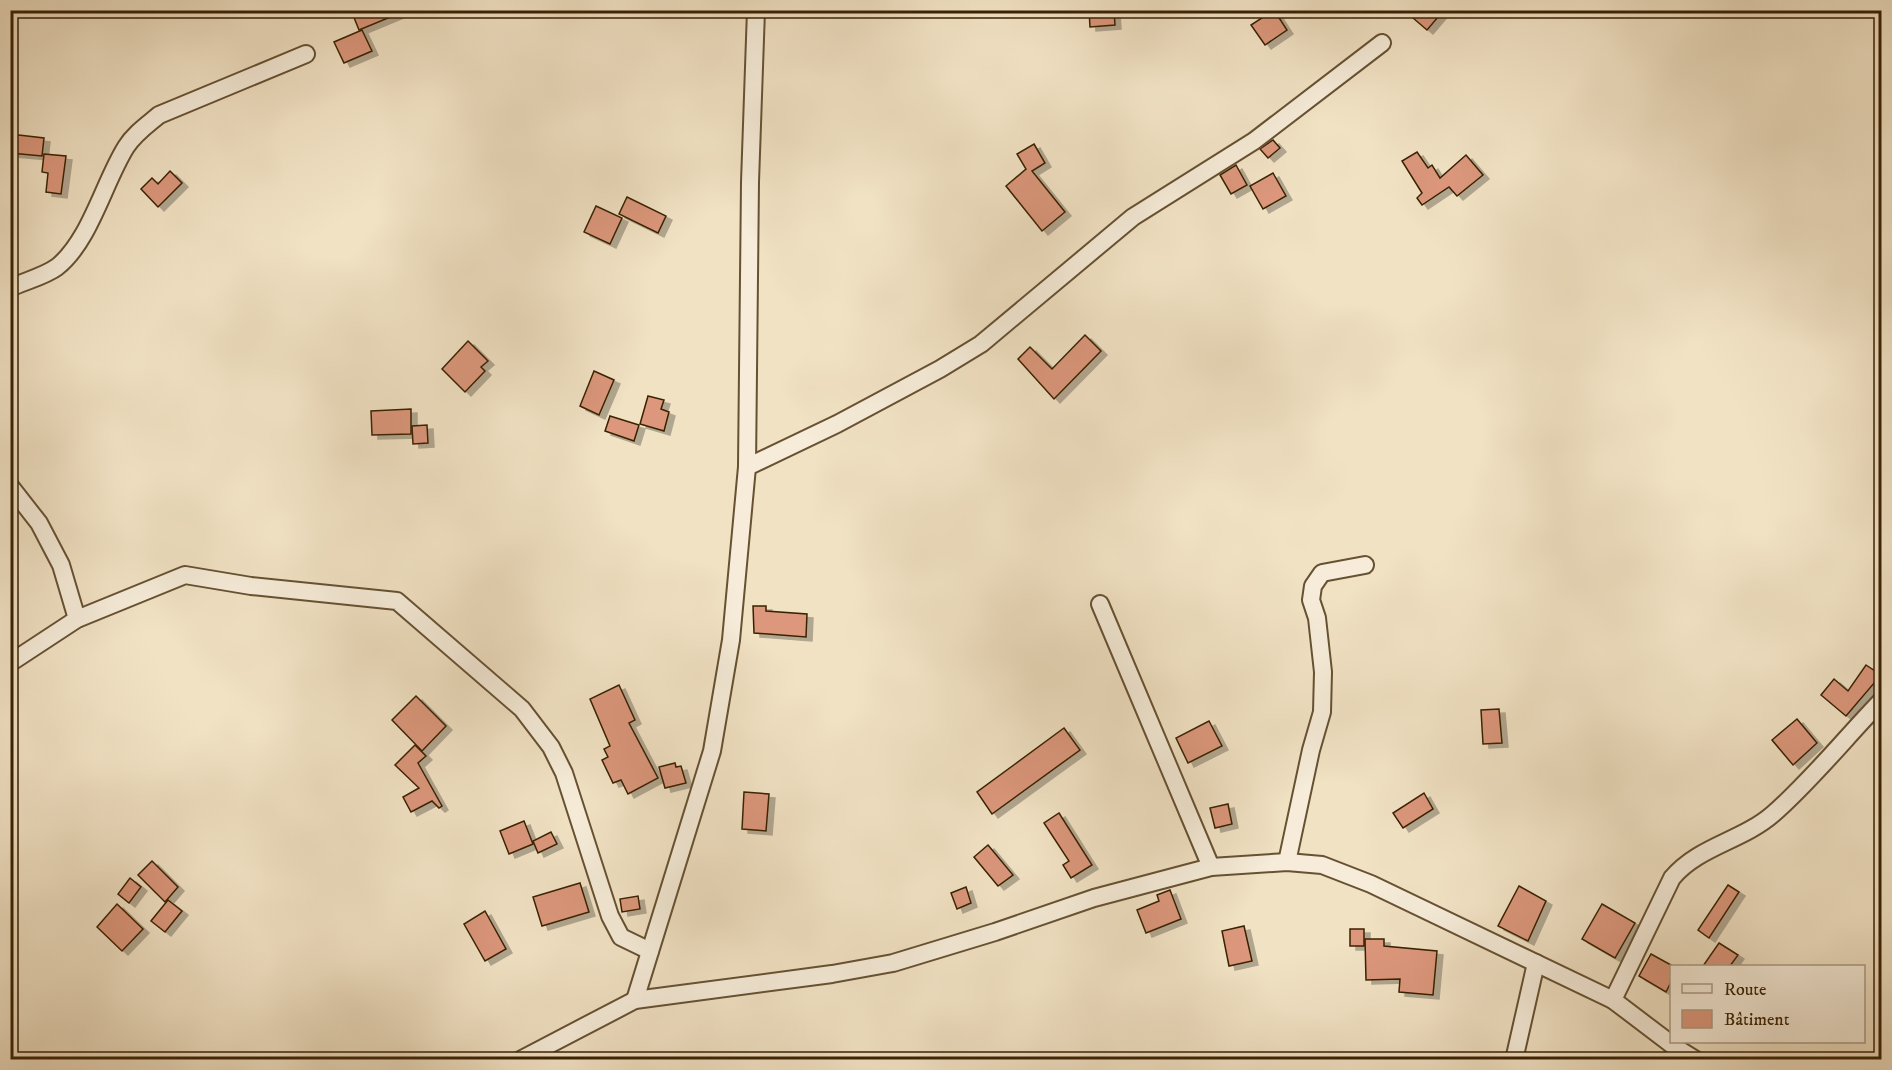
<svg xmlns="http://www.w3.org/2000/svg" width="1892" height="1070" font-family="'IM FELL DW Pica',serif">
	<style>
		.building { fill: #dc977b; stroke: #382102; stroke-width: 1.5; filter: url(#shadow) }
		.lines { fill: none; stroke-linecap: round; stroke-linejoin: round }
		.minor-casing { stroke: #665132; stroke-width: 20 }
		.minor { stroke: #f6ecd9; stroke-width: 16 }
	</style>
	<defs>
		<filter id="shadow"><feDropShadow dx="6" dy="4" stdDeviation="0" flood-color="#0004"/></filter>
	</defs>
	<rect width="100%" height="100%" fill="#f1e2c4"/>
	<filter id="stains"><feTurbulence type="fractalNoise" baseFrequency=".00333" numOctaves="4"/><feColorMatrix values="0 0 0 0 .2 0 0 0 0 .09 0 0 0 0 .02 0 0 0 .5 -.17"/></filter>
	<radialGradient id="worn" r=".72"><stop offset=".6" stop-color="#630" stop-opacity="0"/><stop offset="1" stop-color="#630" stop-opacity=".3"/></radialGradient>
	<!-- building -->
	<g class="building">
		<polygon points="351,10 405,10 405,11 359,30"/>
		<polygon points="1089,10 1114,10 1115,25 1090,27"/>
		<polygon points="1274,10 1287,30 1265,45 1251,25"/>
		<polygon points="1419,10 1444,10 1427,30 1413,18"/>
		<polygon points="362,30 372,51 344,63 334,42"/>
		<polygon points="10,134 44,138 42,156 10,153"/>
		<polygon points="1273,140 1280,148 1268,158 1260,149"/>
		<polygon points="1034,144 1045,163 1032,171 1065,212 1042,231 1006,186 1026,169 1017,154"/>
		<polygon points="1417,152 1428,168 1432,165 1440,178 1466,155 1483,175 1457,196 1449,187 1422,205 1417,198 1422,193 1402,161"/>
		<polygon points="44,154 66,156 61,194 46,192 48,173 42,172"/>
		<polygon points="1236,165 1247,185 1231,194 1220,175"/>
		<polygon points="170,171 182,183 158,207 141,189 152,178 158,184"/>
		<polygon points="1273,173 1286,196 1263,209 1250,186"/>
		<polygon points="627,197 666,216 658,233 619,214"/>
		<polygon points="596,206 622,218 610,244 584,232"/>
		<polygon points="1085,335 1101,351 1054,399 1018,359 1030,347 1052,369"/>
		<polygon points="468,341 488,361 481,367 485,371 465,392 442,369"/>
		<polygon points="594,371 614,380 599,415 580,406"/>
		<polygon points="648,396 664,400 661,409 669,412 664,431 640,424"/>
		<polygon points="411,409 411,434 372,435 371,411"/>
		<polygon points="610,416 639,425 634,441 605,431"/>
		<polygon points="427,425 428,443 413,444 412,426"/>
		<polygon points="753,606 766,606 766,611 807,614 806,637 754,633"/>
		<polygon points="1866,665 1881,675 1846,716 1821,695 1834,679 1848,691"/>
		<polygon points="619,685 635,720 629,723 658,778 628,794 621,780 613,783 602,760 608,757 604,749 610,746 590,699"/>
		<polygon points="416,696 446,726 422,751 392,720"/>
		<polygon points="1499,709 1502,743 1483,744 1481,710"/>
		<polygon points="1797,719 1817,743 1793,765 1772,740"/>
		<polygon points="1209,721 1222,746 1188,763 1176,738"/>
		<polygon points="1064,728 1080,750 992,814 977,792"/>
		<polygon points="415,745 426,756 418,763 442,806 439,808 432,801 411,812 403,797 419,788 395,765"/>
		<polygon points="675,763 676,767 681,766 686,783 665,788 659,767"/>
		<polygon points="744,792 769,794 766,831 742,829"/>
		<polygon points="1424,793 1433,809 1403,828 1393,813"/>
		<polygon points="1228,804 1232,824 1215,828 1210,808"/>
		<polygon points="1059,813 1092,865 1071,878 1063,865 1069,861 1044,823"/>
		<polygon points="524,821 533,844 509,854 500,831"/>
		<polygon points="551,832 557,844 538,853 533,841"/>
		<polygon points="988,845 1013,875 998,886 974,857"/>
		<polygon points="152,861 178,887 165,902 138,875"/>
		<polygon points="130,878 141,887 129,903 118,894"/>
		<polygon points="580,883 589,912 542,926 533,897"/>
		<polygon points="1728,885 1739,892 1709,938 1698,930"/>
		<polygon points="1519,886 1546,901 1528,941 1498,926"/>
		<polygon points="966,887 971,903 957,909 951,893"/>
		<polygon points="1170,890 1181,919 1146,933 1137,910 1159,901 1157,895"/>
		<polygon points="638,896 640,909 622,912 620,899"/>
		<polygon points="168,900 182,911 165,932 151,921"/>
		<polygon points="117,904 143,929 122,951 97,927"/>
		<polygon points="1602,904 1635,923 1615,958 1582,939"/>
		<polygon points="485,911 506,949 485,961 464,924"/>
		<polygon points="1244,926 1252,961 1229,966 1222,931"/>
		<rect x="1350" y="929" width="14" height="17"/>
		<polygon points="1365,939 1384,939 1384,946 1437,951 1433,995 1399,992 1400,979 1366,980"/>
		<polygon points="1719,943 1738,955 1730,966 1703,966"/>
		<polygon points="1651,954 1671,965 1671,982 1666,992 1639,976"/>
	</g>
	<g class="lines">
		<!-- minor casing -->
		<g class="minor-casing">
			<g id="minor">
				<path d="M 10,288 C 25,281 45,276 57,267 C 90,241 104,182 126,147 C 134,134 147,125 159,115 L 306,54"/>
				<polyline points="747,467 837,424 940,369 981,344 1133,217 1254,141 1382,43"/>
				<polyline points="10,486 39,523 61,565 77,619"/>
				<polyline points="1100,604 1211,867"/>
				<polyline points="10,663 77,619 185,575 251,586 397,601 522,709 551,747 564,773 610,916 621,937 650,951"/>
				<polyline points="1287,862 1311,750 1322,712 1323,672 1317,618 1311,600 1313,586 1322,573 1365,565"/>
				<polyline points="635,1000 712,751 731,640 747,467 750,182 756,10"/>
				<path d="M 1613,1000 L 1672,878 C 1699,846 1742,841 1773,814 C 1811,781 1847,736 1882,700"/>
				<polyline points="520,1060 635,1000 832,974 893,963 995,932 1094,898 1211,867 1287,862 1322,865 1371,884 1613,1000 1675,1047 1696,1060"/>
				<polyline points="1514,1060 1536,963"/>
			</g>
		</g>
		<!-- minor -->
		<use href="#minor" class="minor"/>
	</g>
	<!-- margin -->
	<rect width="1892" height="1070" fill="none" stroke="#f1e2c4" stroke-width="36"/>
	<rect x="12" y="12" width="1868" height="1046" fill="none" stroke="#382102" stroke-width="3"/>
	<rect x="18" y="18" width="1856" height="1034" fill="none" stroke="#382102" stroke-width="1.5"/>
	<!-- legend -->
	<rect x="1670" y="965" width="195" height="78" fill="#f6ecd9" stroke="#aa9b83" stroke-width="1.5"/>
	<rect x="1682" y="984" width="30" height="9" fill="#f6ecd9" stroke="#aa9b83" stroke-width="1.5"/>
	<text x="1724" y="995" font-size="18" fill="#382102">Route</text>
	<rect x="1682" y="1010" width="30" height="18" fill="#dc977b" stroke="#aa9b83" stroke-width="1.5"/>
	<text x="1724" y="1025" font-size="18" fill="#382102">Bâtiment</text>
	<rect width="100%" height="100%" filter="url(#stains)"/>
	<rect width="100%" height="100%" fill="url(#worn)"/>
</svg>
